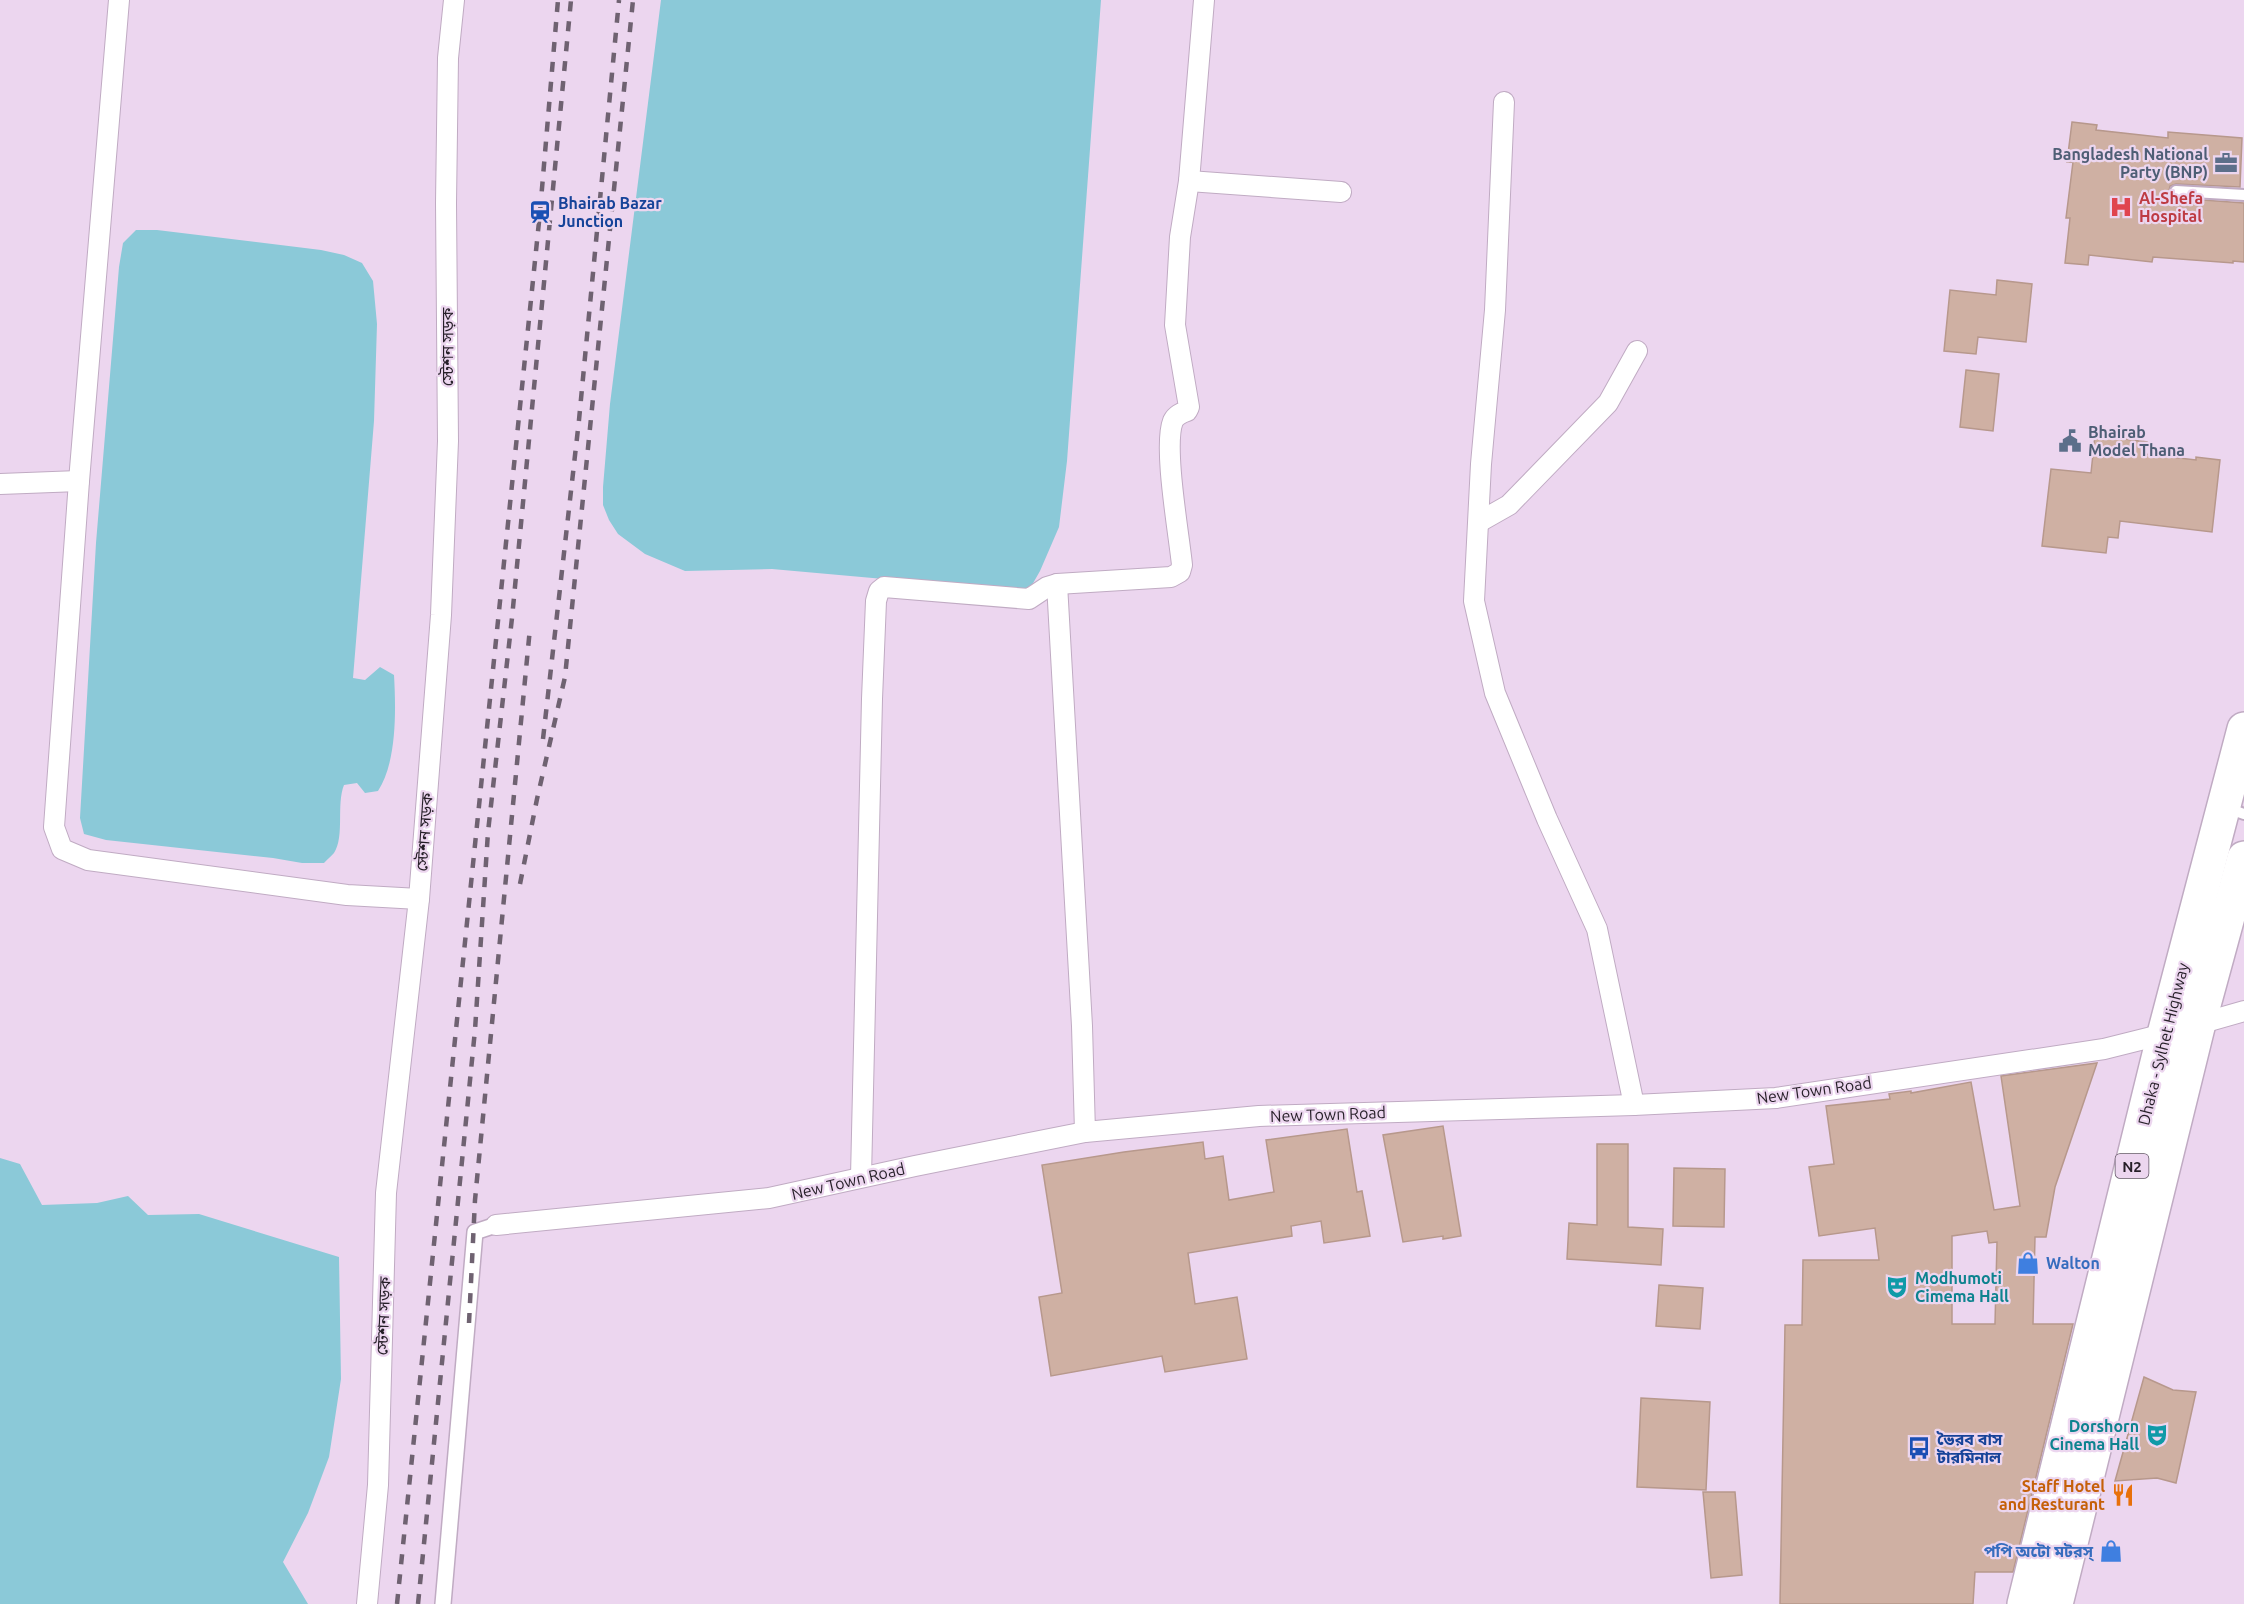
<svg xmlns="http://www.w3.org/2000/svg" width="2244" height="1604" font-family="Ubuntu,'Noto Sans Bengali',sans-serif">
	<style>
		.water { fill: #8bc9d8 }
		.building { fill: #cfb0a3; stroke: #b7988c; stroke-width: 1.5; fill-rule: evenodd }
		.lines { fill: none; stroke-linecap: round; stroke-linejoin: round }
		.service-casing { stroke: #c0abc3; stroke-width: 14 }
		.pedestrian-casing { stroke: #c0abc3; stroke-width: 18 }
		.minor-casing { stroke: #c0abc3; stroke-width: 22 }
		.trunk-casing { stroke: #c0abc3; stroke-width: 36 }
		.service { stroke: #fff; stroke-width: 10 }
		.pedestrian { stroke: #fff; stroke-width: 15 }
		.minor { stroke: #fff; stroke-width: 20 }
		.trunk { stroke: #fff; stroke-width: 33 }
		.rail { stroke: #6f6271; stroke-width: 4.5; stroke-dasharray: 10 10; stroke-linecap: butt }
		.labels { text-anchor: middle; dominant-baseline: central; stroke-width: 4.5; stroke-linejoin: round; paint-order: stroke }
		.shield { fill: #ecd6ef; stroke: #615664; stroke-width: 1.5 }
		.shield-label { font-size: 15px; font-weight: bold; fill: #261f28 }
		.service-label { font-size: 16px; font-weight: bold; fill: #4e5e75; stroke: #ecd6ef; text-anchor: end }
		.health-label { font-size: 16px; font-weight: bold; fill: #be3a42; stroke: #ecd6ef; text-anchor: start }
		.transit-label { font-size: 16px; font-weight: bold; fill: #164399; stroke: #ecd6ef; text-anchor: start }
		.street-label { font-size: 16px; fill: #261f28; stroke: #ecd6ef }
		.shop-label { font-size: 16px; font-weight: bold; fill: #366cbe; stroke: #ecd6ef; text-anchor: start }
		.culture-label { font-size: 16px; font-weight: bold; fill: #0d838f; stroke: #ecd6ef; text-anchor: start }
		.food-label { font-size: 16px; font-weight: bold; fill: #c56008; stroke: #ecd6ef; text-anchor: end }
	</style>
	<rect width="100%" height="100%" fill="#ecd6ef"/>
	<!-- water -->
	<g class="water">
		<polygon points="661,0 1101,0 1067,461 1059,527 1040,571 1028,592 772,569 685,571 645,554 618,534 609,520 603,505 603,487 610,404"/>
		<path d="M 136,230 L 157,230 L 321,250 L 344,255 L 362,263 L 373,281 L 377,324 L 374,421 L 353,678 L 365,680 L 380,667 L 394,675 C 396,710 397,762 378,791 L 365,793 L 357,783 L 344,785 C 336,805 345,836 334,853 C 331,856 327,860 324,863 L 302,863 L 273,858 L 106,840 L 84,834 L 80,818 L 96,543 L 119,267 L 123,243 Z"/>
		<polygon points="0,1158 20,1164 42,1205 97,1203 128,1196 148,1215 199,1214 339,1257 341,1379 329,1457 308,1513 283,1562 308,1604 0,1604"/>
	</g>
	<!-- building -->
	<g class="building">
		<polygon points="2072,122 2097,125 2096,130 2168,138 2168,132 2242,138 2240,187 2176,184 2170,186 2169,191 2171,197 2176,198 2244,203 2244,262 2233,261 2233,263 2153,257 2152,262 2089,255 2088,265 2065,263 2070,218 2066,218 2073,162 2067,162"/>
		<polygon points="1997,280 2032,284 2026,342 1978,337 1976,354 1944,351 1950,290 1996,295"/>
		<polygon points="1966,370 1999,374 1993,431 1960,427"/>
		<polygon points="2095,435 2147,442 2145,454 2196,460 2196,457 2220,460 2212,532 2120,521 2118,538 2108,537 2106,553 2042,546 2051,469 2091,473"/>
		<path d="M 2097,1063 L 2055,1187 L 2046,1237 L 2035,1237 L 2033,1324 L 2073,1324 L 2013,1572 L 1975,1572 L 1973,1604 L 1780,1604 L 1785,1325 L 1802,1325 L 1803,1260 L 1879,1260 L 1875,1228 L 1819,1236 L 1809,1167 L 1834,1164 L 1826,1106 L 1890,1099 L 1889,1094 L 1911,1091 L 1911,1093 L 1971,1082 L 1994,1210 L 2020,1206 L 2001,1076 ZM 1987,1231 L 1989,1243 L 1997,1242 L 1995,1324 L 1952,1324 L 1952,1236 Z"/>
		<polygon points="1443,1126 1461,1236 1443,1239 1443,1236 1403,1242 1383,1135"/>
		<polygon points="1347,1129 1357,1192 1362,1191 1370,1236 1324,1243 1321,1221 1291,1226 1292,1236 1188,1253 1195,1304 1237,1297 1247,1359 1165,1372 1162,1356 1051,1376 1039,1297 1062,1293 1042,1165 1124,1152 1203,1142 1205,1159 1223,1156 1229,1200 1274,1192 1266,1140"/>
		<polygon points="1597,1144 1628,1144 1628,1227 1663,1229 1661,1265 1567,1259 1569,1223 1597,1225"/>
		<polygon points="1674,1168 1725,1169 1724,1227 1673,1226"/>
		<polygon points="1659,1285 1703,1288 1700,1329 1656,1326"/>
		<polygon points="2144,1377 2173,1390 2196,1392 2176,1483 2157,1478 2115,1481"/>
		<polygon points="1641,1398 1710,1402 1706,1490 1637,1487"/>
		<polygon points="1703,1492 1735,1492 1742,1575 1711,1578"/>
	</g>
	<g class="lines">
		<!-- service casing -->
		<g class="service-casing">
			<g id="service">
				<polyline points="2176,191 2244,195"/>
				<polyline points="2227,808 2244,814"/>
			</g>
		</g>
		<!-- pedestrian casing -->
		<g class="pedestrian-casing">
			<polyline id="pedestrian" points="443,1604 475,1232 496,1225"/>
		</g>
		<!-- minor casing -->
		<g class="minor-casing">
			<g id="minor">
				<polyline points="119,0 79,481 54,827 62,849 88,860 347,895 419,899"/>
				<polyline points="1504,102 1495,310 1481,464 1474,601 1495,693 1547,819 1597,929 1634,1105"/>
				<polyline points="1189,181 1341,192"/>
				<polyline points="0,484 79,481"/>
				<polyline points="1479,522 1509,505 1608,403 1637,351"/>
				<polyline points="1057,584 1082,1026 1085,1132"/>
				<path d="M 861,1177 L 872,699 L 876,601 L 879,591 L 884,587 L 1029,599 L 1047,587 L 1057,584 L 1171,577 L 1180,572 L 1182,565 C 1179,534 1163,446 1173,421 C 1176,415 1181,413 1187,411 L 1189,407 L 1175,325 L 1180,237 L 1189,181 L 1204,0"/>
				<polyline points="496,1225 769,1198 915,1166 1085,1132 1259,1116 1634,1105 1776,1098 2104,1049 2164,1034 2244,1011"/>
				<polyline points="367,1604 378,1485 386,1193 419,899 441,615 448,441 446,203 448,58 454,0"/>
			</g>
		</g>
		<!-- trunk casing -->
		<g class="trunk-casing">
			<g id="trunk">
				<polyline points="2024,1604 2164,1034 2244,729"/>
				<polyline points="2056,1604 2199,1023 2244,858"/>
			</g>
		</g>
		<!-- service -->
		<use href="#service" class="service"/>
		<!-- pedestrian -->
		<use href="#pedestrian" class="pedestrian"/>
		<!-- minor -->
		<use href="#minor" class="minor"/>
		<!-- trunk -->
		<use href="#trunk" class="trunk"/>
		<!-- rail -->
		<g class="rail">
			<polyline points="543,739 579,420 619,0"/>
			<polyline points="520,884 537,799 565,677 633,0"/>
			<polyline points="469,1323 475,1200 530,628"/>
			<polyline points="397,1604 540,212 558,0"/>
			<polyline points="418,1604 475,1030 488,832 512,618 571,0"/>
		</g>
	</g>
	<!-- icons -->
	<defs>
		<g id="office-bare" transform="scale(1.8)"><path d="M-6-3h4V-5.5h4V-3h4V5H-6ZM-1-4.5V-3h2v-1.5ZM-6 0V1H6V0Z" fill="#5c6f8a" stroke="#ecd6ef" stroke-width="2.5" paint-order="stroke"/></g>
		<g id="hospital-bare" transform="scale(1.8)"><path d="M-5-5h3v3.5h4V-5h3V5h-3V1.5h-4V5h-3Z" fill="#e0444e" stroke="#ecd6ef" stroke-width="2.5" paint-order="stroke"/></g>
		<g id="station-bare" transform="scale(1.8)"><path d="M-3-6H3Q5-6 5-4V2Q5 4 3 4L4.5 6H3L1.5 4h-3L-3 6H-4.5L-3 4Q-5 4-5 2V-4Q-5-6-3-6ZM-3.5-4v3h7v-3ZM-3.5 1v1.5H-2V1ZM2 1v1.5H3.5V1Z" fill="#1a4fb4" stroke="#ecd6ef" stroke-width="2.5" paint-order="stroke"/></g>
		<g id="civic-bare" transform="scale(1.8)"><path d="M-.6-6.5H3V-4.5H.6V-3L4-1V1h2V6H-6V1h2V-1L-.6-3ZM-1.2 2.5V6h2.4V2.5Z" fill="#5c6f8a" stroke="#ecd6ef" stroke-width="2.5" paint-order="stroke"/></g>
		<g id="shop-bare" transform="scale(1.8)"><path d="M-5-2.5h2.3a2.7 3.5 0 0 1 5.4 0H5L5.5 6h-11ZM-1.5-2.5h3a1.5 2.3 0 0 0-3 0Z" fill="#3f7fe0" stroke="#ecd6ef" stroke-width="2.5" paint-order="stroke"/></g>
		<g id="theatre-bare" transform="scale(1.8)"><path d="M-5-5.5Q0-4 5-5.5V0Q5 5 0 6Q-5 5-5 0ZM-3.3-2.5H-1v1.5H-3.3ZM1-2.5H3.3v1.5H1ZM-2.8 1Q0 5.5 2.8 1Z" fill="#0f9aa8" stroke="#ecd6ef" stroke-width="2.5" paint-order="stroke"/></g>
		<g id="bus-bare" transform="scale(1.8)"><path d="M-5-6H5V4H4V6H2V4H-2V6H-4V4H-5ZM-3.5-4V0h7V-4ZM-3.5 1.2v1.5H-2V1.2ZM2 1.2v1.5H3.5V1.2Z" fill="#1a4fb4" stroke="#ecd6ef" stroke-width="2.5" paint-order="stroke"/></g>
		<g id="restaurant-bare" transform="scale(1.8)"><path d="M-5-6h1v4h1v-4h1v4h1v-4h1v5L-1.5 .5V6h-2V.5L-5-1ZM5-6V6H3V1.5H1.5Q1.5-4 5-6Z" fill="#e8710a" stroke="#ecd6ef" stroke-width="2.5" paint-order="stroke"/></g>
	</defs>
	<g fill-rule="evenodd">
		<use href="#office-bare" x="2226" y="163"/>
		<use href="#hospital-bare" x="2121" y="207"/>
		<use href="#station-bare" x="540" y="212"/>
		<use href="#civic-bare" x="2070" y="441"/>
		<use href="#shop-bare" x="2028" y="1263"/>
		<use href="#theatre-bare" x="1897" y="1287"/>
		<use href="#theatre-bare" x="2157" y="1435"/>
		<use href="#bus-bare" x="1919" y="1448"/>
		<use href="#restaurant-bare" x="2123" y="1495"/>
		<use href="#shop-bare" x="2111" y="1551"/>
	</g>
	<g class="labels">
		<!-- shield labels -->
		<rect class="shield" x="2115.5" y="1154" width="33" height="24" rx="4.5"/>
		<g class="shield-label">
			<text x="2132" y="1166">N2</text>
		</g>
		<!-- service labels -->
		<g class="service-label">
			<text x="2208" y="154">Bangladesh National<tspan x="2208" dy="18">Party (BNP)</tspan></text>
			<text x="2088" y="432" text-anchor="start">Bhairab<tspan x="2088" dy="18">Model Thana</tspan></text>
		</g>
		<!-- health labels -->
		<g class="health-label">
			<text x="2139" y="198">Al-Shefa<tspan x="2139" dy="18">Hospital</tspan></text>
		</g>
		<!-- transit labels -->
		<g class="transit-label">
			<text x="558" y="203">Bhairab Bazar<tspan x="558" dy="18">Junction</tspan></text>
			<text x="1937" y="1439">ভৈরব বাস<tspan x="1937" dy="18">টারমিনাল</tspan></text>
		</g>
		<!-- street labels -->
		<g class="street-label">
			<text transform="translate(447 347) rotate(-90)">স্টেশন সড়ক</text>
			<text transform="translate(424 832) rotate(-86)">স্টেশন সড়ক</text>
			<text transform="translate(2163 1044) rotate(-76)">Dhaka - Sylhet Highway</text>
			<text transform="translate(1814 1090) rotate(-8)">New Town Road</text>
			<text transform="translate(1328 1114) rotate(-2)">New Town Road</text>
			<text transform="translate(848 1181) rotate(-13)">New Town Road</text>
			<text transform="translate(383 1316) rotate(-88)">স্টেশন সড়ক</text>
		</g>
		<!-- shop labels -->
		<g class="shop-label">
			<text x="2046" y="1263">Walton</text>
			<text x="2093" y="1551" text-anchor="end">পপি অটো মটরস্</text>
		</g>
		<!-- culture labels -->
		<g class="culture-label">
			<text x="1915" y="1278">Modhumoti<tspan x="1915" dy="18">Cimema Hall</tspan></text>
			<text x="2139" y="1426" text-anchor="end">Dorshorn<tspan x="2139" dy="18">Cinema Hall</tspan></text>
		</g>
		<!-- food labels -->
		<g class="food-label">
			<text x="2105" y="1486">Staff Hotel<tspan x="2105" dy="18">and Resturant</tspan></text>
		</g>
	</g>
</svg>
